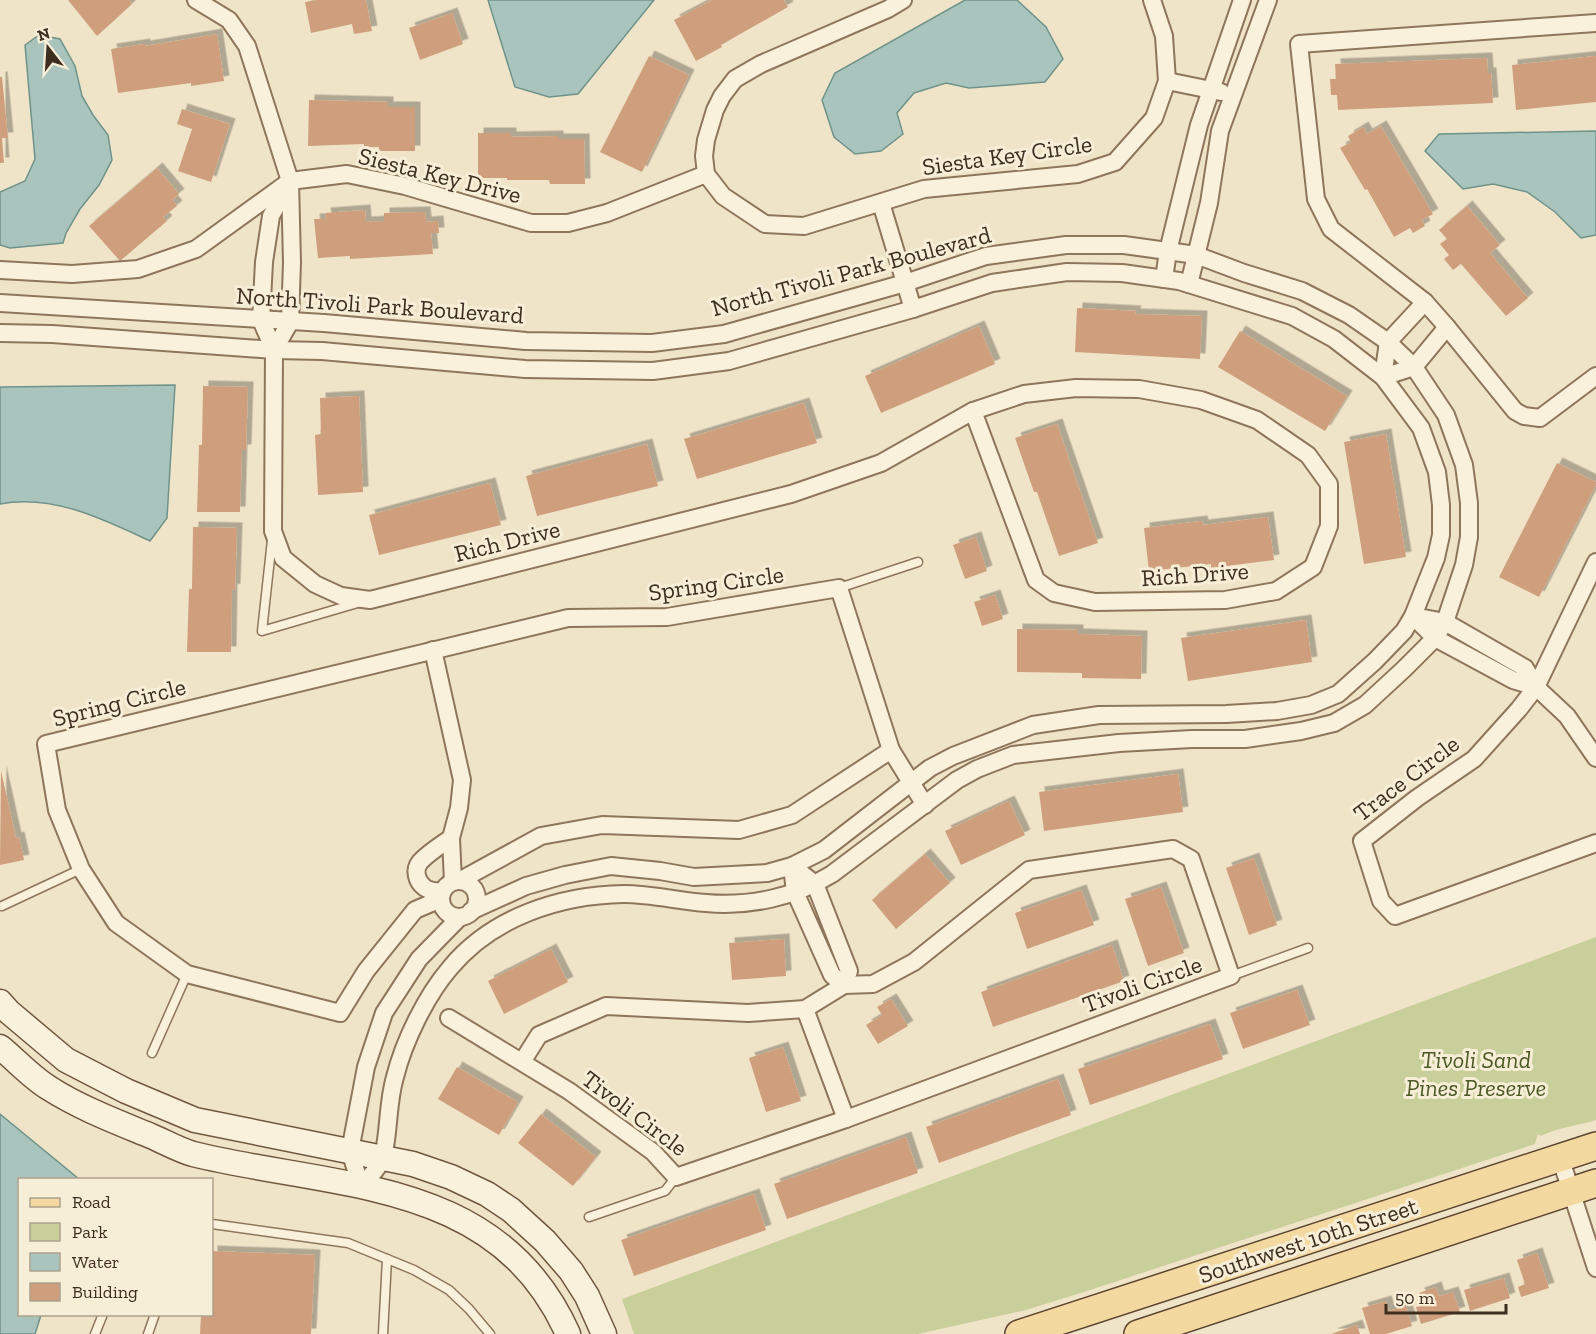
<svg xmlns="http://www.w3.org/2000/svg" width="1596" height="1334" font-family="'Zilla Slab',serif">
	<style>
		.green { fill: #c9cf9b }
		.water { fill: #a9c4bc; stroke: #6f938a; stroke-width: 1.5 }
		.building { fill: #cf9f7d; filter: url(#shadow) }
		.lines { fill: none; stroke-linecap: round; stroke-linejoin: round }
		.lane-casing { stroke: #8d765c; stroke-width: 11 }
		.street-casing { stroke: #8d765c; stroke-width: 20 }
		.secondary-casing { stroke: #6f573f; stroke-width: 27 }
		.primary-casing { stroke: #5b4430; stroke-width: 30 }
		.lane { stroke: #faf1dc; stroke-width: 8 }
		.street { stroke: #faf1dc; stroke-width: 16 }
		.secondary { stroke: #faf1dc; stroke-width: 24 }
		.primary { stroke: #f3d9a0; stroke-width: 27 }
		.labels { text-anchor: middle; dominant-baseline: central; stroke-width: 6; stroke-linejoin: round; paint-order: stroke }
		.street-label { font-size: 24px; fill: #3d2e20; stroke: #f7eed8 }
		.park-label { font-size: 24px; font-style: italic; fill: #4d5a26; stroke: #f7eed8 }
	</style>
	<defs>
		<filter id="shadow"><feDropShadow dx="5.5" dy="-5.5" stdDeviation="0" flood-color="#0004"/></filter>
	</defs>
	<rect width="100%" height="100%" fill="#f0e4c8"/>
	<!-- green -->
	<path class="green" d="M 1596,937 L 1596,1120 C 1577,1126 1559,1127 1541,1136 L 1538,1134 L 1535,1144 L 1084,1292 L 1026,1310 L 918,1334 L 634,1334 L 622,1299 Z"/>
	<!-- water -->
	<g class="water">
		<polygon points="488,0 654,0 578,94 549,97 515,87"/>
		<polygon points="965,0 1017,0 1046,27 1063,59 1045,82 969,88 946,83 914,93 897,113 903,134 881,151 855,154 834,137 822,100 835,73"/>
		<polygon points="39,35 60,39 75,66 82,96 93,115 108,135 112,160 99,185 80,209 66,233 63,243 10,248 0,245 0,192 25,181 35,159 25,45"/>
		<polygon points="1596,131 1596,235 1581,238 1555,212 1527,192 1493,184 1463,189 1425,151 1439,134"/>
		<path d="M 175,385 L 167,518 L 150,541 C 103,519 53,494 0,504 L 0,387 Z"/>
		<polygon points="0,1114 79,1179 20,1180 20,1314 41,1315 35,1334 0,1334"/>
	</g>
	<!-- building -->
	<g class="building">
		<polygon points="68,0 129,0 132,4 97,36"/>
		<polygon points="317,0 366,0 372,31 354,34 352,24 311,33 305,2"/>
		<polygon points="712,0 784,0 788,7 721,45 722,47 696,61 674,20"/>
		<polygon points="452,13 463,44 420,60 409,28"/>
		<polygon points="217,34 224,81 191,86 191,83 118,93 111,49 145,44 145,46"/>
		<polygon points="649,56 689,75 642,172 600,152"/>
		<polygon points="1596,56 1596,102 1516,110 1512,65"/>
		<polygon points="1487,58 1488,73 1491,73 1493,103 1338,110 1337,95 1331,95 1330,79 1336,79 1335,64"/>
		<polygon points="0,77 2,77 8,138 2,138 4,163 0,163"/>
		<polygon points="309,100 388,102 388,107 415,107 415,151 379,151 379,147 364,147 364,144 308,146"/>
		<polygon points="182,109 230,124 211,182 178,171 192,129 177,124"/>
		<polygon points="1381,126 1433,214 1422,220 1425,226 1413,233 1410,228 1394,237 1367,189 1365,190 1340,148 1351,142 1348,136 1363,127 1367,134"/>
		<polygon points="478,133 511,133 511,137 558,136 558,139 584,139 585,184 550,184 549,180 507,180 507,178 478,178"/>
		<polygon points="157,168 179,194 172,200 177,206 163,217 167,221 120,261 89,226"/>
		<polygon points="1467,206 1500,245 1490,253 1528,298 1506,316 1461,264 1453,270 1444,259 1449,255 1440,244 1447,239 1439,230"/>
		<polygon points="365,210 366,222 384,221 384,213 425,212 426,222 438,221 439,233 431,233 433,254 350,259 350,256 318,258 314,219 326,219 325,213"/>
		<polygon points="1077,308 1136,311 1135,314 1202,316 1200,359 1075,352"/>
		<polygon points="979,326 995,364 881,413 865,376"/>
		<polygon points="1240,331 1347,396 1325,431 1218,367"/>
		<polygon points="203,386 248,387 246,450 242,450 240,512 197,512 199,445 202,445"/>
		<polygon points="359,396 363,492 318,495 315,435 321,434 320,398"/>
		<polygon points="804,403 817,443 697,479 684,439"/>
		<polygon points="1057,424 1098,543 1059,556 1037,492 1034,492 1015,438"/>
		<polygon points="1386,434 1406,557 1364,564 1344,442"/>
		<polygon points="647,444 658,486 537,516 526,476"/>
		<polygon points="1557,463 1596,482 1596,485 1539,597 1499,577"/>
		<polygon points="490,483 501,525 379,555 369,515"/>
		<polygon points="1268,517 1274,560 1211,568 1211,564 1149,571 1144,528 1202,521 1203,525"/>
		<polygon points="193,527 237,528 235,590 232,589 231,652 187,652 189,589 192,589"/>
		<polygon points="976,537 987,571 965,579 953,545"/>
		<polygon points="995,595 1003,619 982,626 974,602"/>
		<polygon points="1306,620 1312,662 1188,681 1181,638"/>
		<polygon points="1017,629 1078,630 1078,634 1142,636 1141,679 1082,678 1082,673 1017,672"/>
		<polygon points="1,771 16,838 19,837 24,860 0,865"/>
		<polygon points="1178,774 1183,812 1044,831 1039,792"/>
		<polygon points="1009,801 1025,835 961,865 945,831"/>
		<polygon points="925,854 950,883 896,929 872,900"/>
		<polygon points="1254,858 1277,925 1249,935 1226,868"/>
		<polygon points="1161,887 1184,953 1148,966 1125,899"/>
		<polygon points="1081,890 1094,925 1027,949 1015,913"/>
		<polygon points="784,939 786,976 732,980 729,943"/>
		<polygon points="1112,945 1124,981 993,1027 981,992"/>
		<polygon points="551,949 568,982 504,1014 488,981"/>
		<polygon points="1297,990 1310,1025 1243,1049 1230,1013"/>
		<polygon points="891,999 908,1026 878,1044 866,1025 882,1015 877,1007"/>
		<polygon points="1210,1024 1223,1059 1090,1105 1078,1069"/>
		<polygon points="783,1047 801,1101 766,1112 749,1058"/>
		<polygon points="457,1067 518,1102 499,1135 438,1099"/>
		<polygon points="1058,1079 1071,1115 939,1163 926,1127"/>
		<polygon points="541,1114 596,1157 573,1186 518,1143"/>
		<polygon points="906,1137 918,1173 787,1219 774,1184"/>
		<polygon points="754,1194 766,1230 634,1276 621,1240"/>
		<polygon points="212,1251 315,1255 311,1334 200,1334 201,1314 212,1314"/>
		<polygon points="1537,1253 1549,1288 1521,1297 1518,1287 1525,1284 1517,1260"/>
		<polygon points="1504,1278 1510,1298 1470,1311 1464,1290"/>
		<polygon points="1436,1287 1439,1296 1453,1292 1460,1312 1421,1324 1416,1307 1423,1305 1419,1293"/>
		<polygon points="1386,1301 1389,1311 1406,1306 1412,1326 1386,1334 1370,1334 1362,1308"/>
		<polygon points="1357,1325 1360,1334 1331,1334"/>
	</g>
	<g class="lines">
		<!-- lane casing -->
		<g class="lane-casing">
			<g id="lane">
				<polyline points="272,540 262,631 361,602"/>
				<polyline points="839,588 918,562"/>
				<polyline points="2,906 81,869"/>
				<polyline points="1231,976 1308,948"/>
				<polyline points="152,1053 187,974"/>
				<polyline points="589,1217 665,1191 676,1177"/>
				<polyline points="212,1224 348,1243 414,1270 449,1290 469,1309 490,1334"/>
				<polyline points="95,1334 103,1314"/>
				<polyline points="148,1334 155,1314"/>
				<polyline points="383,1334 387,1259"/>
			</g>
		</g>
		<!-- street casing -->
		<g class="street-casing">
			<g id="street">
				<polyline points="196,0 229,20 247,46 290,181 292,262 290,322 274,350 273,531 283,558 315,584 341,596 370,600 791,494 881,463 973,411"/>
				<polyline points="903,0 888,9 761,64 735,79 722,96 715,110 706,140 704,156 706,174 723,196 765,224 804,226 924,189 1078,174 1115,162 1154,118 1167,81 1164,36 1152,0"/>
				<polyline points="1596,23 1299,44 1316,199 1331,229 1425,302 1447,327 1515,411 1524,416 1540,418 1596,376"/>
				<polyline points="1167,81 1221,92"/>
				<polyline points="881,203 913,309"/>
				<polyline points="0,270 72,274 138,269 196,249 290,181 347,174 405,186 531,223 568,223 607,213 706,174"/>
				<polyline points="1164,279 1168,251 1199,125 1242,0"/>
				<polyline points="1189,284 1209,203 1220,131 1268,0"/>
				<polyline points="1425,302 1388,342 1383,377 1414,367 1447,327"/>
				<path d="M 0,303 L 324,323 L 526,341 L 652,343 L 724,334 L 905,283 L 986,256 L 1066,245 L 1124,245 L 1196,255 L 1244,273 L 1302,291 L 1349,315 L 1388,342 L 1414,367 L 1446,415 L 1464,465 L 1469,503 L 1469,537 L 1464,565 L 1445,622 L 1435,638 L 1404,669 L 1365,705 L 1334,723 L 1301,731 L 1245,739 L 1192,739 L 1119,743 L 1013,755 L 977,769 L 957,780 L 832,874 C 795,897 750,907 706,903 C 679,901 651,894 624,894 C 560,895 492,917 450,968 C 426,996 404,1041 395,1077 C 389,1097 389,1119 386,1140 C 385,1145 385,1153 383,1158 C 379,1168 368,1178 361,1187"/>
				<polyline points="0,333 52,334 274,350 322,351 525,369 653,371 729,361 913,309 992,283 1067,272 1122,273 1179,281 1292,316 1334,339 1383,377 1421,428 1437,472 1441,505 1441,535 1436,558 1413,616 1404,631 1375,661 1338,694 1311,705 1277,711 1226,714 1099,715 1033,725 953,756 930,768 824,850 792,866 767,873 694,877 660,871 611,866 565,875 526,886 471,911"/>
				<polyline points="274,350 261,320 264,262 271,216 288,185"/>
				<polygon points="1076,388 1139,389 1201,400 1257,420 1308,455 1329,484 1329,526 1313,567 1276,591 1225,600 1095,602 1054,593 1036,580 973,411 1024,394"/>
				<polyline points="1596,562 1536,687 1519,709 1474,759 1417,798 1362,841 1381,901 1395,916 1596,843"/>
				<polyline points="433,650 462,780 459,808 451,838 453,882"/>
				<polyline points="1536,687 1513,680 1435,638 1413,616 1445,622 1525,668 1536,687 1567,716 1596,758"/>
				<polyline points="891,750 925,805"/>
				<polygon points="792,866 815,884 849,971 844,985 832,975 795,892"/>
				<circle cx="459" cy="899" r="18"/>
				<path d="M 442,892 C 436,891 428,891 424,887 C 416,881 414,869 420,862 C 428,853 441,845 451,838"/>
				<polyline points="441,899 415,910 366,971 340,1013 187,974 116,923 81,869 57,810 46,744 568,618 667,617 839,588 891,750 792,815 739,830 602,825 541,836 459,881"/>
				<polyline points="805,1009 846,1119"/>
				<polyline points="449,1018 569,1091 653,1152 676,1177 846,1119 1231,976 1191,859 1173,849 1029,870 914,962 873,984 844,985 805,1009 748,1013 606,1006 539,1035 522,1062"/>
				<polyline points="1560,1157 1596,1268"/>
				<polyline points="361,1187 350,1151 366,1067 384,1013 419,959 460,917"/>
			</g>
		</g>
		<!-- secondary casing -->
		<g class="secondary-casing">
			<g id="secondary">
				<polyline points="0,1002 9,1012 66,1060 126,1091 195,1120 413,1164 451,1177 487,1194 511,1210 545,1241 571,1271 587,1296 604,1334"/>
				<path d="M 0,1047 C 16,1060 31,1077 49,1088 C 80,1108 117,1122 151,1136 C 165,1142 179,1150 193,1154 C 335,1189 498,1177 568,1334"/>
			</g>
		</g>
		<!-- primary casing -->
		<g class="primary-casing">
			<g id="primary">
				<polyline points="1019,1334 1596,1146"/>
				<polyline points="1138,1334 1596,1183"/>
			</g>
		</g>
		<!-- lane -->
		<use href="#lane" class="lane"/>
		<!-- street -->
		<use href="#street" class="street"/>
		<!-- secondary -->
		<use href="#secondary" class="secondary"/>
		<!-- primary -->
		<use href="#primary" class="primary"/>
	</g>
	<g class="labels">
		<!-- street labels -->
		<g class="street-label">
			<text transform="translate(1007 155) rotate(-8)">Siesta Key Circle</text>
			<text transform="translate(440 175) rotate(14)">Siesta Key Drive</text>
			<text transform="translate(851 271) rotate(-15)">North Tivoli Park Boulevard</text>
			<text transform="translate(380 305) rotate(4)">North Tivoli Park Boulevard</text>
			<text transform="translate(507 541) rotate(-14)">Rich Drive</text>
			<text transform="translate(1195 574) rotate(-4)">Rich Drive</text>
			<text transform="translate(716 583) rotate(-8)">Spring Circle</text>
			<text transform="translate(119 702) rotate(-14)">Spring Circle</text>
			<text transform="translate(1406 778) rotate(-37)">Trace Circle</text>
			<text transform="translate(1142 984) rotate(-20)">Tivoli Circle</text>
			<text transform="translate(635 1113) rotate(37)">Tivoli Circle</text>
			<text transform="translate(1308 1240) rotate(-18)">Southwest 10th Street</text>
		</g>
		<!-- park labels -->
		<g class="park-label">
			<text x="1476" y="1059">Tivoli Sand<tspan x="1476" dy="28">Pines Preserve</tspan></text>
		</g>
	</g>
	<!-- legend -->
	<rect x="18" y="1178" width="195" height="138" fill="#f7eed8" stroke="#ada18e" stroke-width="1.5"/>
	<rect x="30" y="1198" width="30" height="9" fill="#f3d9a0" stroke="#ada18e" stroke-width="1.5"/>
	<text x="72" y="1208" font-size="18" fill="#3d2e20">Road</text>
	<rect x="30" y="1223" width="30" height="18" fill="#c9cf9b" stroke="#ada18e" stroke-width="1.5"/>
	<text x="72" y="1238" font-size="18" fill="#3d2e20">Park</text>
	<rect x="30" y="1253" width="30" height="18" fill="#a9c4bc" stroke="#ada18e" stroke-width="1.5"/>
	<text x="72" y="1268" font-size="18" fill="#3d2e20">Water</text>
	<rect x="30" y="1283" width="30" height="18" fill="#cf9f7d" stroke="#ada18e" stroke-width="1.5"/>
	<text x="72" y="1298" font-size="18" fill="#3d2e20">Building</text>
	<!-- north arrow -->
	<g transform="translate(48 48) rotate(343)" stroke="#f7eed8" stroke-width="4.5" paint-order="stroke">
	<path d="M0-4.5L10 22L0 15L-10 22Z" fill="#3d2e20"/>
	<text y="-9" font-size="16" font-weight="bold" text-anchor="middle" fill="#3d2e20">N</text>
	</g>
	<!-- scale -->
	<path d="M1386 1304v9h120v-9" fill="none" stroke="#3d2e20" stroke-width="3"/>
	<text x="1395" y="1304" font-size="18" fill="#3d2e20" stroke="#f7eed8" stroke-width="4.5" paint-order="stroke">50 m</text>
</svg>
